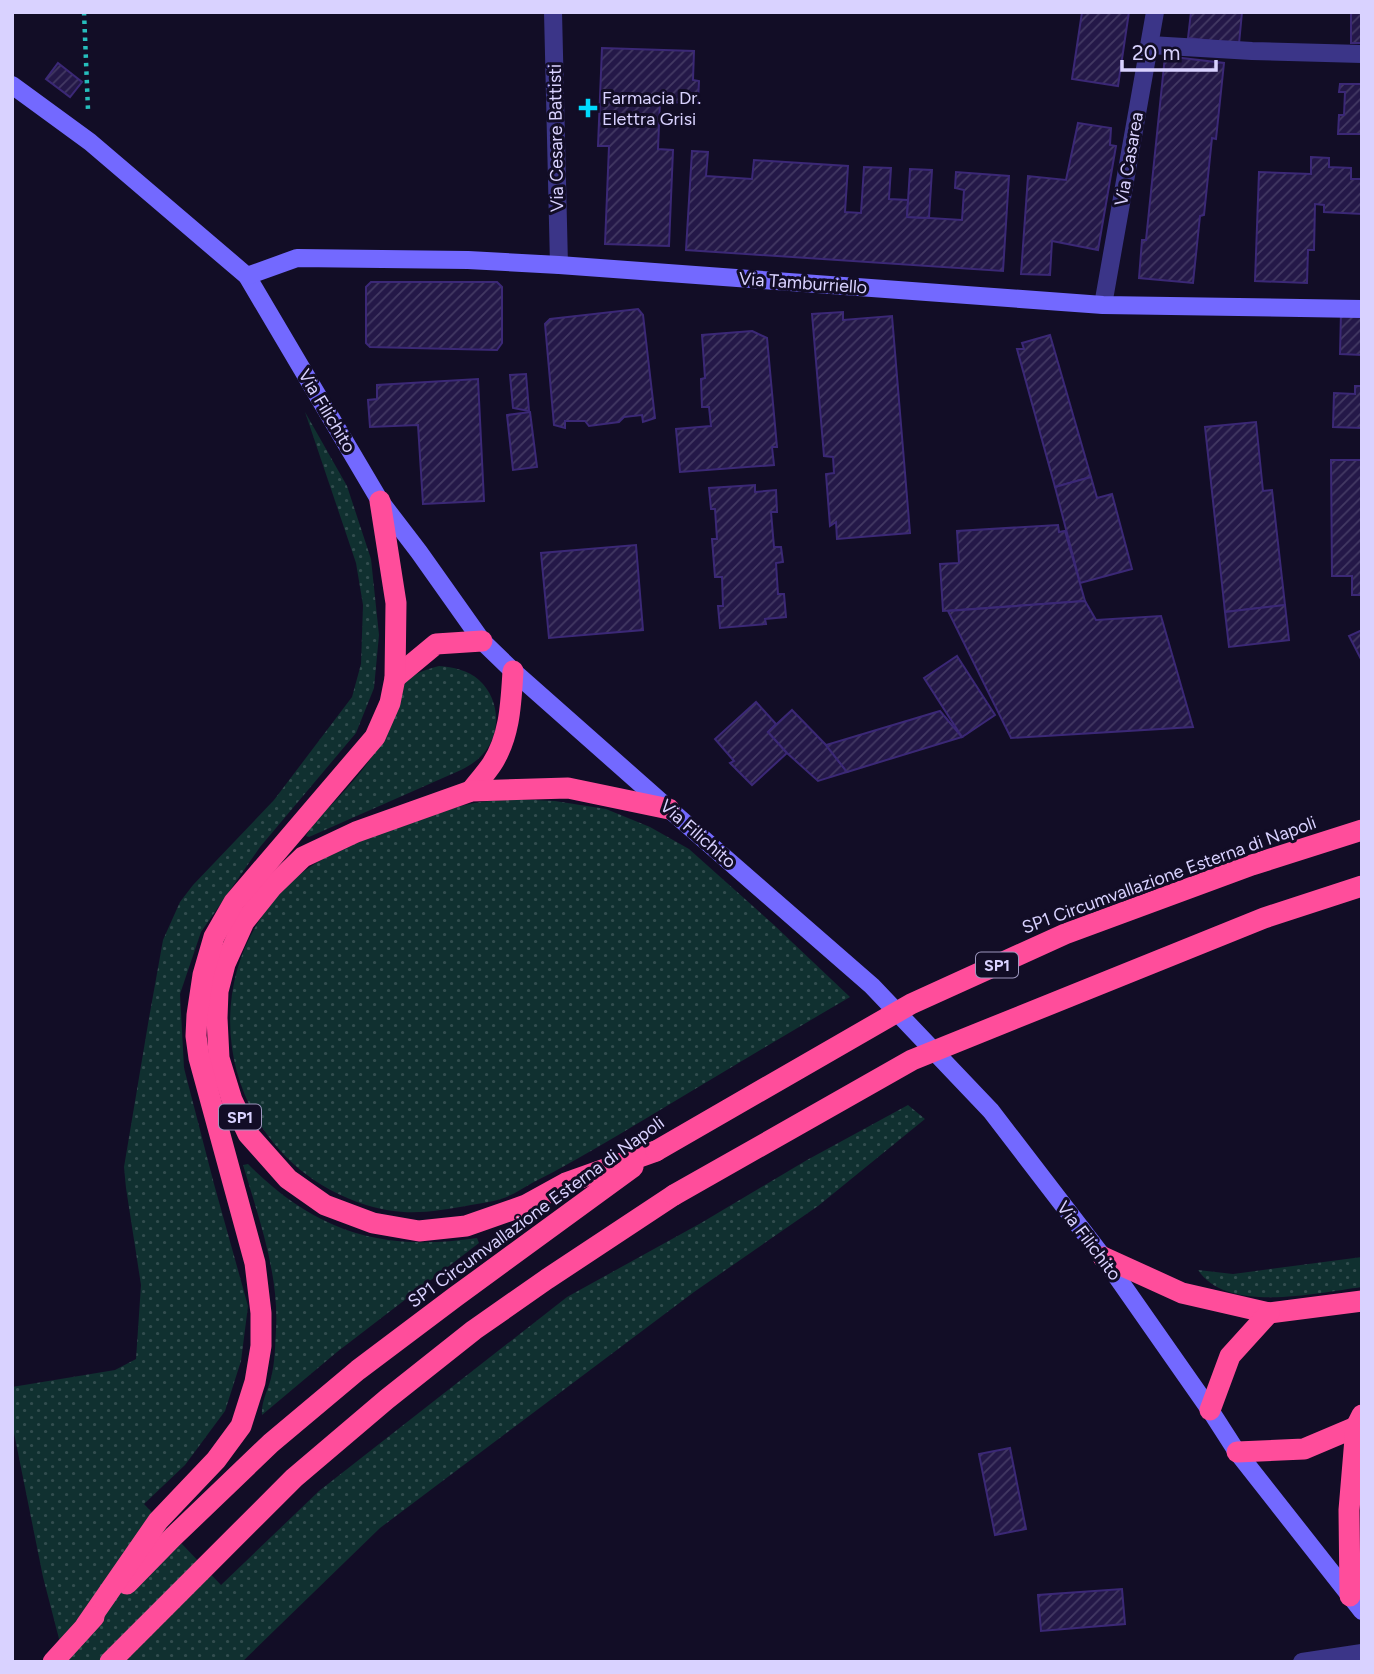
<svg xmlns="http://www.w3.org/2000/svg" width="1374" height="1674" font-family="Figtree,sans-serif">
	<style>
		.grass { fill: url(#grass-dots) }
		.building { fill: url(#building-hatch); stroke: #3b2876; stroke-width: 2 }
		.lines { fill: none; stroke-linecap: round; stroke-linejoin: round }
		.path { stroke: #26bebc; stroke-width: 4.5; stroke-dasharray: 3.5 5; stroke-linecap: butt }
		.street { stroke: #3b3588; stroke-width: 18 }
		.secondary { stroke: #7369ff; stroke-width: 18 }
		.highway { stroke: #ff4d9b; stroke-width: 21 }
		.highway-bridge { stroke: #ff4d9b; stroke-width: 21 }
		.poi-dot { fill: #00d9fd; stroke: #120d26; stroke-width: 2.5 }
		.labels { text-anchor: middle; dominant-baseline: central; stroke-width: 6; stroke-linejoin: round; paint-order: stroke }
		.shield { fill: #120d26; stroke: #9d97be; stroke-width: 2 }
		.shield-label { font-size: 16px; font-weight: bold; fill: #d9d2ff }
		.poi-label { font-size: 18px; fill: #d9d2ff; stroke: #120d26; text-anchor: start }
		.street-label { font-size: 18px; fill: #d9d2ff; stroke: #120d26 }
	</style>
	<defs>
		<pattern id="grass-dots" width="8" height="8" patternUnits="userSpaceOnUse" patternTransform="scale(1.75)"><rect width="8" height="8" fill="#103030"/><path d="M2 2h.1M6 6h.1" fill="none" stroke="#324d4f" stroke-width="1.8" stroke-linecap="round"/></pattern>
		<pattern id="building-hatch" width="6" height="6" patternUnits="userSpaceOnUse" patternTransform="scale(1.75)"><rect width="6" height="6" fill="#241848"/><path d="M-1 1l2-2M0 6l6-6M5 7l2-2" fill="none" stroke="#433963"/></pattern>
	</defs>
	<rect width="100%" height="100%" fill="#120d26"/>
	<!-- grass -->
	<g class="grass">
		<polygon points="305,412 347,486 371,559 379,635 374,688 356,733 260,847 201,932 180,994 184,1068 214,1184 248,1306 241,1361 225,1411 185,1465 144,1504 221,1585 319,1491 567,1297 701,1223 807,1160 908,1105 925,1119 818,1206 694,1292 380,1528 242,1662 65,1662 43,1577 12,1423 12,1387 115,1370 136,1359 141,1285 126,1188 124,1167 149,1018 163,940 180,902 193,885 274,800 352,697 361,664 363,605 356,563"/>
		<path d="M 439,666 C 453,667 468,670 479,680 C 500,699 502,733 483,754 C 477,761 469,766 461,770 L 309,837 L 306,836 L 310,828 C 333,802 364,774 380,743 C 388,727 391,701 401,687 C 411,674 424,670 439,666 Z"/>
		<path d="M 512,799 L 555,801 L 606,809 L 650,827 L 689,849 L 774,925 L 850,997 C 773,1042 697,1088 620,1134 C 591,1151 562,1168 532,1183 C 522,1189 511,1196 501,1199 C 491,1202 481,1203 471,1205 C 433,1212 404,1217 366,1205 C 222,1160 182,976 297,877 C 328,850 381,833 420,820 C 435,815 450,808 465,805 C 480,801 497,801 512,799 Z"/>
		<path d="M 248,1164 C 316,1232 382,1252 477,1238 L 479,1243 L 337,1352 L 262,1415 C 261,1402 268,1390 271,1378 C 275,1363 275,1346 276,1330 C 279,1273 259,1219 243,1165 Z"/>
		<path d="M 1362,1257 L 1362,1287 C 1317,1293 1227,1314 1198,1270 L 1233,1274 Z"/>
	</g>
	<!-- building -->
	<g class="building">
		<polygon points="1082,12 1129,12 1118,86 1072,79"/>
		<polygon points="1191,12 1242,12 1239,44 1188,38"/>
		<rect x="1351" y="12" width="11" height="31"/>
		<polygon points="602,48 694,51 693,80 699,81 698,103 660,102 658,149 673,150 669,246 605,244 609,146 598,146"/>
		<polygon points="1165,56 1224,63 1216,139 1212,138 1204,215 1200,216 1193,283 1139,278 1142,240 1146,240"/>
		<polygon points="58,63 82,82 70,97 46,79"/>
		<polygon points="1340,84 1362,84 1362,134 1338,134 1339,115 1344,115 1345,92 1339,92"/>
		<polygon points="1078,123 1111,128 1110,145 1116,146 1098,250 1052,241 1050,275 1021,274 1028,176 1066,180"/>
		<polygon points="692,151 708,152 706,176 752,179 754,160 848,166 845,212 861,213 864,167 891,168 889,199 908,200 907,217 929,218 962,220 964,190 955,188 956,172 1009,176 1003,271 686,250"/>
		<polygon points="1311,157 1329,158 1329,167 1351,168 1351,179 1361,179 1362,160 1362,214 1324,212 1324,205 1315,204 1314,250 1308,250 1307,283 1255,281 1259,172 1311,174"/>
		<polygon points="910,169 932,170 929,218 907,217"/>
		<polygon points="371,282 497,282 502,287 502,343 497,350 370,347 366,343 366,287"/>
		<polygon points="638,309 643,315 655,418 643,422 642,415 624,417 619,422 589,426 585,421 565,421 565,428 554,425 545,324 550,319"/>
		<polygon points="843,312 843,320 892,316 910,533 837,539 836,522 830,526 826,474 834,473 833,457 824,456 812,314"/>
		<polygon points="1341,312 1362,312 1362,355 1340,354"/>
		<polygon points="752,331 767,338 777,447 772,447 774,465 680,472 676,429 711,426 709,407 702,407 701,379 705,378 702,335"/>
		<polygon points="1050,335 1091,477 1055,487 1017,349 1024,349 1022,343"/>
		<polygon points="526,374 529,411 513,408 510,375"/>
		<polygon points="478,379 484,501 423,504 418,425 370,427 368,400 377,399 377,385"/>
		<polygon points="1355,386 1362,386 1362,428 1333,427 1334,393 1355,394"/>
		<polygon points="530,412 537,467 513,470 507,415"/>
		<polygon points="1256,422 1263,491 1272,490 1285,605 1225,612 1205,427"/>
		<polygon points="1331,460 1362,460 1362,595 1352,595 1352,576 1332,576"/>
		<polygon points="1091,477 1097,498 1112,494 1132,569 1080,583 1055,487"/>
		<polygon points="755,485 755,492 776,490 777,512 771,512 774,547 781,547 783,562 776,563 778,594 784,594 786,617 765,619 766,624 720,628 718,606 723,606 722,577 715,577 712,539 717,539 715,509 711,509 709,488"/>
		<polygon points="1058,525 1059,532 1065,531 1085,601 943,611 940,564 959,563 957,531"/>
		<polygon points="636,545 643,630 549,638 541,553"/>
		<polygon points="1085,601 1096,620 1161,616 1193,727 1011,738 948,611"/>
		<polygon points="1285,605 1289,640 1229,647 1225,612"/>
		<polygon points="1362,630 1362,661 1349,636"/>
		<polygon points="957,656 995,715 962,737 924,678"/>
		<polygon points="756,702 776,724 768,732 787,753 752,785 730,763 734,761 715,739"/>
		<polygon points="792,710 826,745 847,772 818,781 787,753 768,732"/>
		<polygon points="940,711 962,737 847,772 826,745"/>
		<polygon points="1010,1448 1026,1529 995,1535 979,1454"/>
		<polygon points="1122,1589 1125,1624 1041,1631 1038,1595"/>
	</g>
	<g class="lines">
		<!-- path -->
		<polyline class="path" points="84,12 88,110"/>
		<!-- street -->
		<g class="street">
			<polyline points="553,12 559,265"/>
			<polyline points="1150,45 1252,51 1362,54"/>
			<polyline points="1103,305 1155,12"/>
			<polyline points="1302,1662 1362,1653"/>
		</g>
		<!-- secondary -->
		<g class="secondary">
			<polyline points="12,85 90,142 247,276 380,501 419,552 482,641 513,671 669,809 872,986 991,1111 1103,1257 1210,1410 1237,1452 1362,1611"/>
			<polyline points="247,276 297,258 468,260 559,265 1103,305 1362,309"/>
		</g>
		<!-- highway -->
		<g class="highway">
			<polyline points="395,678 436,644 482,641"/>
			<path d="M 471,791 C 478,782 486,773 492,764 C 510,736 511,703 513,671"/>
			<polyline points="656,1151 566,1183 526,1205 466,1226 419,1231 373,1223 325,1205 288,1179 248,1134 232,1100 219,1058 217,1018 218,991 225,964 244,922 272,887 303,857 356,832 471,791 568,788 669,809"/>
			<polyline points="1103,1257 1182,1293 1269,1313 1362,1301"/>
			<polyline points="1210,1410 1230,1356 1269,1313"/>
			<polyline points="1237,1452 1304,1449 1356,1427"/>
			<polyline points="127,1584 173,1537 271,1443 358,1370 455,1297 633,1167"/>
			<polyline points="1350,1596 1349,1510 1356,1427 1362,1415"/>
			<polyline points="86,1625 158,1521 216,1460 241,1426 255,1382 261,1346 261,1313 255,1263 199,1058 196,1036 197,1015 203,975 214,937 234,902 375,737 390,703 395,678 396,603 380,501"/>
			<polyline points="53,1662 94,1617"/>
			<polyline points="110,1662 294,1478 387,1399 474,1330 547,1279 674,1195"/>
		</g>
		<!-- highway-bridge -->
		<g class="highway-bridge">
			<polyline points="656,1151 911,1004 1065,934 1252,865 1362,830"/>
			<polyline points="674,1195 912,1060 1264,918 1362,886"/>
		</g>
	</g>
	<!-- markers -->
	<path class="poi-dot" d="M584.5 97.5h7v7h7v7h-7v7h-7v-7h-7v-7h7z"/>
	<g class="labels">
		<!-- shield labels -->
		<g class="shield">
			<rect x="976" y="952.5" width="42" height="25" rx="5"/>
			<rect x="219" y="1104.5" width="42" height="25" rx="5"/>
		</g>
		<g class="shield-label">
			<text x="997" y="965">SP1</text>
			<text x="240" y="1117">SP1</text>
		</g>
		<!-- poi labels -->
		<g class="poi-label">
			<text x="602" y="98">Farmacia Dr.<tspan x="602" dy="21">Elettra Grisi</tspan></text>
		</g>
		<!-- street labels -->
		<g class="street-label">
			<text transform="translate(556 138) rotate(-91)">Via Cesare Battisti</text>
			<text transform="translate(1129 159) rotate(-80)">Via Casarea</text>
			<text transform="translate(803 283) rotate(4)">Via Tamburriello</text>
			<text transform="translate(327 411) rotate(59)">Via Filichito</text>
			<text transform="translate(698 834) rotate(41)">Via Filichito</text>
			<text transform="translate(1169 875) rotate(-20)">SP1 Circumvallazione Esterna di Napoli</text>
			<text transform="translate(536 1212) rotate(-36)">SP1 Circumvallazione Esterna di Napoli</text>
			<text transform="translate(1089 1241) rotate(53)">Via Filichito</text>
		</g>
	</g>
	<!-- border -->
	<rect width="1374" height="1674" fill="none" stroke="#d9d2ff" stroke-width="28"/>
	<!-- scale -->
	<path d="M1122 60v10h94v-10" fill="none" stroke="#d9d2ff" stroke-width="3.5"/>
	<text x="1132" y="60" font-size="21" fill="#d9d2ff" stroke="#120d26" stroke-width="5" paint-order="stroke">20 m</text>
</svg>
